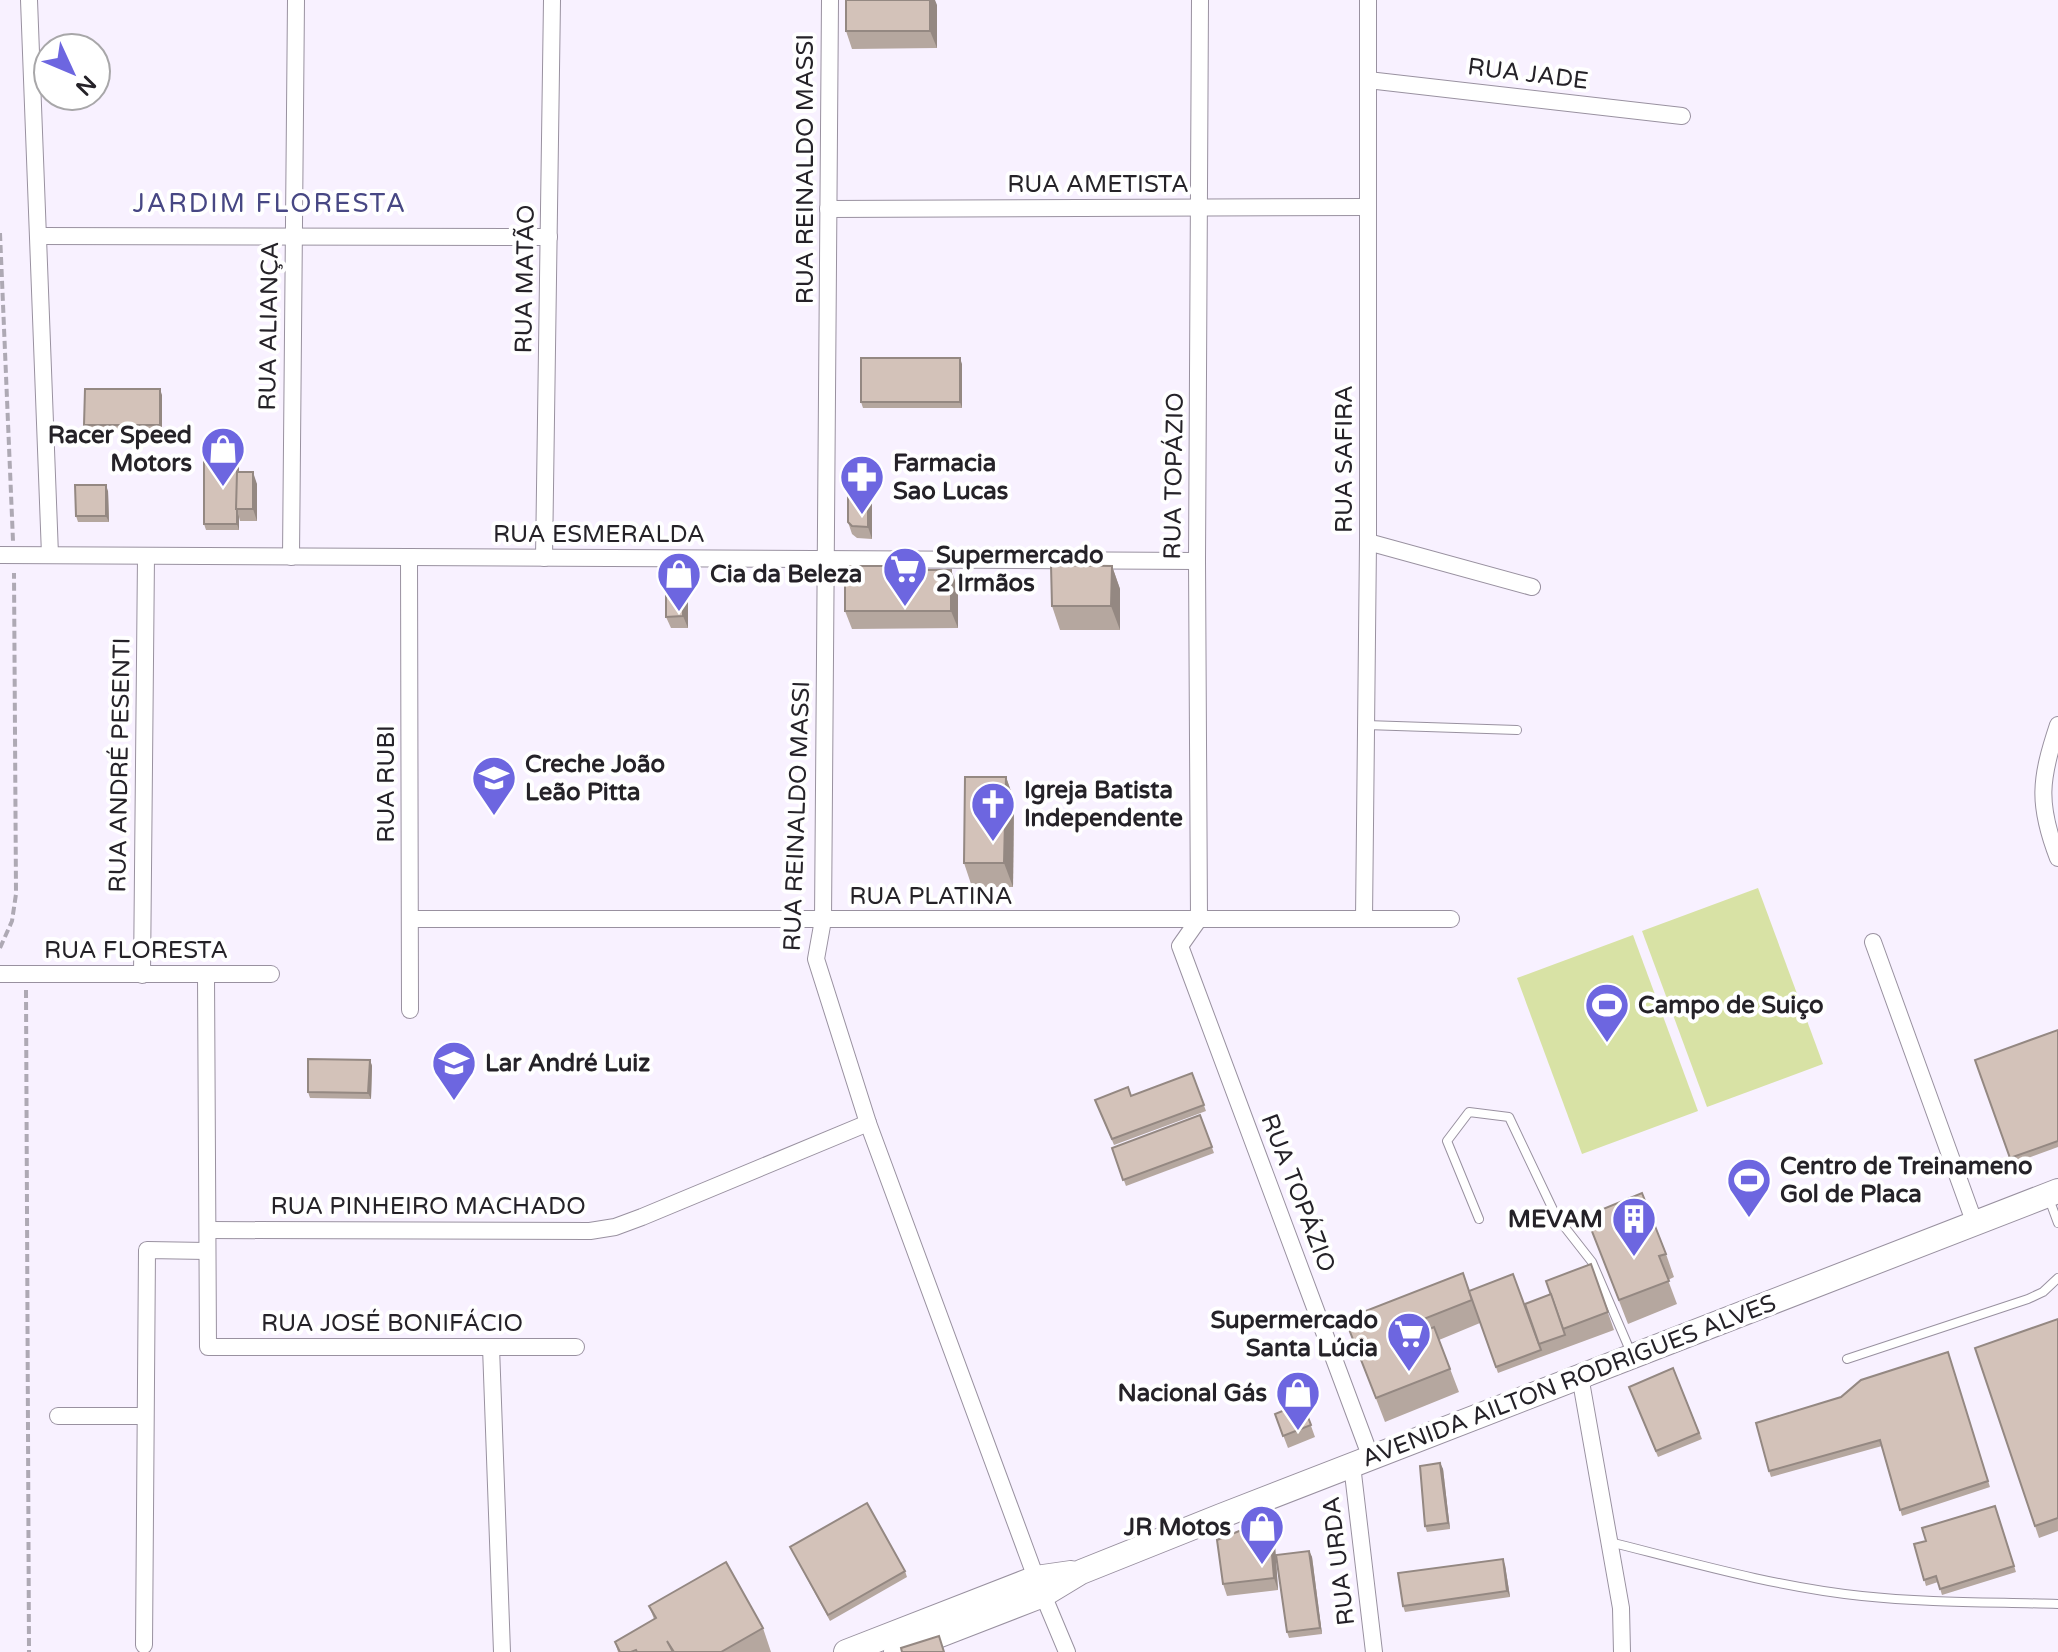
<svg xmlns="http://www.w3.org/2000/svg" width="2058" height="1652" font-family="'Varela Round',sans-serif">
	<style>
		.green { fill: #d8e2a5 }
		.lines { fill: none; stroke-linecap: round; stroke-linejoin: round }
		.lane-casing { stroke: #9991a0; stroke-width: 10 }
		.street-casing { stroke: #9991a0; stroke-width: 18 }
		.secondary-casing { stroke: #9991a0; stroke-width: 26 }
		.path { stroke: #aea9b4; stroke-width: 4; stroke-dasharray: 8 4; stroke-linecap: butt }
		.lane { stroke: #fff; stroke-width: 8 }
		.street { stroke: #fff; stroke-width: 16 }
		.secondary { stroke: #fff; stroke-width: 24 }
		.wall { fill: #b5a79f }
		.shaded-wall { fill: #948882 }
		.building { fill: #d3c2b9; stroke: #948882; stroke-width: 2 }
		.labels { text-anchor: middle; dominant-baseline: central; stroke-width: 8; stroke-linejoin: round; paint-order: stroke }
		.street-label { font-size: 24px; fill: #252228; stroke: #fff }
		.poi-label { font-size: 24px; font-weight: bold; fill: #252228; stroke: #fff; text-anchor: start }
		.neighbourhood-label { font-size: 26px; letter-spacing: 2px; fill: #474784; stroke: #fff }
	</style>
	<rect width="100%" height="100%" fill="#f8f1ff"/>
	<!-- green -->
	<g class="green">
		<polygon points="1758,888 1823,1064 1707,1107 1642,931"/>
		<polygon points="1633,935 1698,1111 1582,1154 1517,978"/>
	</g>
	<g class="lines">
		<!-- lane casing -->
		<g class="lane-casing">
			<g id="lane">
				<polyline points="1366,725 1517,730"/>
				<polyline points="2048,1196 2058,1223"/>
				<polyline points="1479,1219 1447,1141 1469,1112 1509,1117 1556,1216 1592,1262 1632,1355"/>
				<polyline points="1847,1359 2028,1299 2043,1292 2058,1278"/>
				<path d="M 1610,1542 C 1693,1563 1776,1587 1862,1596 C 1927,1603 1993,1602 2058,1604"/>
			</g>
		</g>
		<!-- street casing -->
		<g class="street-casing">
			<g id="street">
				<polyline points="29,0 50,555"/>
				<polyline points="830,0 823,920 816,959 868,1123 1036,1578 1067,1652"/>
				<polyline points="1200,0 1197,561 1199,919 1180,946 1371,1458"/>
				<polyline points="1368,80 1682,116"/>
				<polyline points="828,209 1368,207"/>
				<polyline points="38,236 549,237"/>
				<polyline points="1368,542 1532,587"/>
				<polyline points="0,555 1197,561"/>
				<polyline points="291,557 296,0"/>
				<polyline points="409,557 410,1010"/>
				<polyline points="544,558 552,0"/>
				<path d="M 2058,725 C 2040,779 2037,804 2058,858"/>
				<polyline points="411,919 1451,919"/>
				<polyline points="1364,919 1368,542 1368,0"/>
				<polyline points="1873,942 1975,1224"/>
				<polyline points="0,974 271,974"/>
				<polyline points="142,975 146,556"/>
				<polyline points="206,975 208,1347 576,1347"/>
				<polyline points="208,1230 590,1231 615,1227 642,1217 868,1123"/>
				<polyline points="491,1347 502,1652"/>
				<polyline points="1580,1376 1621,1608 1622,1652"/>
				<polyline points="58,1416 145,1416"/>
				<polyline points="1352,1465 1374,1652"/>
				<polyline points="144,1645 147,1250 207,1251"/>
			</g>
		</g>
		<!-- secondary casing -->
		<g class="secondary-casing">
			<g id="secondary">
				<polyline points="846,1652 1036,1578 1071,1573"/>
				<polyline points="896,1652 1043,1595 1081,1572 1221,1516 2058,1191"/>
			</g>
		</g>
		<!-- path -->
		<g class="path">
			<polyline points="0,233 13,541"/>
			<polyline points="0,948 12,921 16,894 14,573"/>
			<polyline points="26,990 29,1652"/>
		</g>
		<!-- lane -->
		<use href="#lane" class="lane"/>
		<!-- street -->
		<use href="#street" class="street"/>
		<!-- secondary -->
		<use href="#secondary" class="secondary"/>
	</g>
	<!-- wall -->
	<g class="wall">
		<polygon points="937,5 937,48 852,49 846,31"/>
		<polygon points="962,364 962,408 863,408 861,402"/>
		<polygon points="162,395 162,431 87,431 84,425"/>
		<polygon points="239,445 239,472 257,484 257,521 240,521 239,517 239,530 206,530 204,524"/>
		<polygon points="108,491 109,522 78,522 76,516"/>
		<polygon points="872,499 872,539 857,538 852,534 848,522"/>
		<polygon points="1112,566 1120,589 1120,630 1060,630 1052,606"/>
		<polygon points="688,580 688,628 671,628 666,617"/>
		<polygon points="958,588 958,628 852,629 845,611"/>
		<polygon points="1006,777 1014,800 1013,887 972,887 964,863"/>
		<polygon points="2058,1030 2058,1147 2012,1164 1975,1060"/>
		<polygon points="370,1060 372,1066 371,1099 310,1098 308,1092"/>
		<polygon points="1192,1073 1206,1111 1114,1145 1095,1100 1131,1096"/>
		<polygon points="1200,1115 1214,1153 1126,1186 1112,1148"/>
		<polygon points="1586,1216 1666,1254 1674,1277 1668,1280 1677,1304 1628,1324"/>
		<polygon points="1591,1264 1614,1330 1498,1373 1480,1323 1439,1340 1459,1392 1385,1422 1354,1342 1469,1291 1525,1307 1551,1294"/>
		<polygon points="2058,1319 2058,1531 2039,1538 1975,1348"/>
		<polygon points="1948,1352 1990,1487 1902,1516 1882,1446 1771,1477 1769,1471 1841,1397"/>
		<polygon points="1673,1368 1702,1439 1658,1457 1629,1387"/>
		<polygon points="1306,1412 1315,1437 1288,1448 1275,1414 1296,1416"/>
		<polygon points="1440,1463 1443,1469 1450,1529 1427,1532 1425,1526"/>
		<polygon points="1995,1506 2016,1572 1942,1595 1938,1582 1926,1586 1914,1544 1926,1541"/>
		<polygon points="1269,1519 1274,1531 1278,1590 1227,1596 1223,1584"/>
		<polygon points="790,1547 905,1571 907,1577 830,1621"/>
		<polygon points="1309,1551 1312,1557 1322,1634 1289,1638 1287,1632"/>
		<polygon points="1505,1565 1510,1597 1405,1612 1403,1606"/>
		<polygon points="649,1606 763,1628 771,1652 618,1652 615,1642 654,1619"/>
	</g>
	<!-- shaded-wall -->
	<g class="shaded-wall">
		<polygon points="930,0 935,0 937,5 937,48 930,31"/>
		<polygon points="960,358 962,364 962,408 960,402"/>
		<polygon points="160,389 162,395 162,431 160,425"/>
		<polygon points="237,439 239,445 239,509 237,509"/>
		<polygon points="253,472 257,484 257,521 253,509"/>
		<polygon points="106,485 108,491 109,522 106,516"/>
		<polygon points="868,487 872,499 872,539 868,527"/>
		<polygon points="237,511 239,517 239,530 237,524"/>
		<polygon points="1112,566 1120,589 1120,630 1111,606"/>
		<polygon points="683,568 688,580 688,628 683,616"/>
		<polygon points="951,570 958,588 958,628 951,611"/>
		<polygon points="1006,777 1014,800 1013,887 1004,863"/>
		<polygon points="370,1060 372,1066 371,1099 368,1093"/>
		<polygon points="1440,1463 1443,1469 1450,1529 1448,1523"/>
		<polygon points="1269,1519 1274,1531 1278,1590 1274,1578"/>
		<polygon points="1309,1551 1312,1557 1322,1634 1320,1628"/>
		<polygon points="1503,1559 1505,1565 1510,1597 1507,1591"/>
	</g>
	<!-- building -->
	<g class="building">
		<rect x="846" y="0" width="84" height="31"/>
		<rect x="861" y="358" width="99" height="44"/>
		<polygon points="85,389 160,389 160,425 84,425"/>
		<polygon points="237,439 237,524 204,524 204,440"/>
		<polygon points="237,472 253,472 253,509 236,509"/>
		<polygon points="75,485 106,485 106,516 76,516"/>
		<polygon points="848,486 868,487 868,527 852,526 848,522"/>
		<polygon points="1051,565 1112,566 1111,606 1052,606"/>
		<polygon points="849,566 893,566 893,570 951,570 951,611 845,611 845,570"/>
		<polygon points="683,568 683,616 666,617 666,585 669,584 668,569"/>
		<polygon points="965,777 1006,777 1004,863 964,863"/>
		<polygon points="2058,1030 2058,1141 2010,1158 1975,1060"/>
		<polygon points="308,1059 370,1060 368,1093 308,1092"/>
		<polygon points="1192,1073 1204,1105 1112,1139 1095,1100 1128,1087 1131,1096"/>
		<polygon points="1200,1115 1212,1147 1123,1180 1112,1148"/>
		<polygon points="1642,1193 1666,1254 1659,1256 1669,1281 1619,1300 1586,1216"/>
		<polygon points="1591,1264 1608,1312 1563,1329 1546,1281"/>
		<polygon points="1463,1273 1472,1300 1421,1320 1425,1331 1434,1327 1450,1369 1376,1398 1345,1319"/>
		<polygon points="1513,1274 1541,1350 1496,1367 1469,1291"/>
		<polygon points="1551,1294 1565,1335 1539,1344 1525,1304"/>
		<polygon points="2058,1319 2058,1518 2035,1526 1975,1348"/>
		<polygon points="1948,1352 1988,1481 1900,1510 1880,1440 1769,1471 1756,1423 1841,1397 1861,1380"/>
		<polygon points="1673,1368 1699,1433 1656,1451 1629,1387"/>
		<polygon points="1292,1407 1296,1416 1306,1412 1311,1425 1283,1436 1275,1414"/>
		<polygon points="1440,1463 1448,1523 1425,1526 1420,1466"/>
		<polygon points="867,1503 905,1571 828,1615 790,1547"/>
		<polygon points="1995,1506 2014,1566 1940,1589 1936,1576 1924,1580 1914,1544 1926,1541 1922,1528"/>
		<polygon points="1269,1519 1274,1578 1223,1584 1217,1540"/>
		<polygon points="1309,1551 1320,1628 1287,1632 1276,1555"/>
		<polygon points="1503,1559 1507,1591 1403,1606 1398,1573"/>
		<polygon points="726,1562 763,1628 721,1652 674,1652 667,1641 673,1652 637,1652 636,1650 631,1652 620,1652 615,1642 656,1618 649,1606"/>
		<polygon points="939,1636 944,1652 902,1652 901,1648"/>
	</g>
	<!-- icons -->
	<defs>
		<g id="shop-pin" transform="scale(2.3)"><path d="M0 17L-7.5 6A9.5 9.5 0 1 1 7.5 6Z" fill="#6d66e0" stroke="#fff"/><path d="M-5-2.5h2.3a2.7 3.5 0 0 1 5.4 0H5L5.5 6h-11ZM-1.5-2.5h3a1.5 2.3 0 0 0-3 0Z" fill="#fff"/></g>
		<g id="pharmacy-pin" transform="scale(2.3)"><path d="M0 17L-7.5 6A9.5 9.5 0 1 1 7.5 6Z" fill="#6d66e0" stroke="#fff"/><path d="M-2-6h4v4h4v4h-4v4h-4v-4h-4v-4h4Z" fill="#fff"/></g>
		<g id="supermarket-pin" transform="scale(2.3)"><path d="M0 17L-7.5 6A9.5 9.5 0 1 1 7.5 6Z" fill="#6d66e0" stroke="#fff"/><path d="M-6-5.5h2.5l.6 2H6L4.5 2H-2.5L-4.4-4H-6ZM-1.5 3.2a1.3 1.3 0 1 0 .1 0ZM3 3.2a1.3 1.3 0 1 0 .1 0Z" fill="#fff"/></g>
		<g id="school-pin" transform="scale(2.3)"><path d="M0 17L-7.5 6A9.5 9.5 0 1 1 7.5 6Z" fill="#6d66e0" stroke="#fff"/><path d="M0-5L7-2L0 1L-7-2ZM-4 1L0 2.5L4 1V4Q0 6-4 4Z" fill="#fff"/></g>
		<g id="church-pin" transform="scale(2.3)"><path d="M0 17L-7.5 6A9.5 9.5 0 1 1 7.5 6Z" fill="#6d66e0" stroke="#fff"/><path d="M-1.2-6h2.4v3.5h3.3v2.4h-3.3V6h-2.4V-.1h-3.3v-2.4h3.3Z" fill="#fff"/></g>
		<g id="stadium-pin" transform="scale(2.3)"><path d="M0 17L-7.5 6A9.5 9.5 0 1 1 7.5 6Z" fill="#6d66e0" stroke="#fff"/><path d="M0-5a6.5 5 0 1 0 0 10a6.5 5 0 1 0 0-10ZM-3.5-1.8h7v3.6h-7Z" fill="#fff"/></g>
		<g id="building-pin" transform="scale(2.3)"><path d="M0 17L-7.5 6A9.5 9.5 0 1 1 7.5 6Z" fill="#6d66e0" stroke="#fff"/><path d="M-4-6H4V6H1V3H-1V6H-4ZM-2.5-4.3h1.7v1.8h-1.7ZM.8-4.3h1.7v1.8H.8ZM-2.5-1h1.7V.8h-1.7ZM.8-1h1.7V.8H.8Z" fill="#fff"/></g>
	</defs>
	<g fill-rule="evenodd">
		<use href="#shop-pin" x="223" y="449"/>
		<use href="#pharmacy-pin" x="862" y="477"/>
		<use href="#supermarket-pin" x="905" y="569"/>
		<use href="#shop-pin" x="679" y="574"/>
		<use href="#school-pin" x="494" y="778"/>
		<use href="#church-pin" x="993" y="804"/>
		<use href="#stadium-pin" x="1607" y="1005"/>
		<use href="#school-pin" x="454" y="1063"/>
		<use href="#stadium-pin" x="1749" y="1180"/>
		<use href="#building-pin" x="1634" y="1219"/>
		<use href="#supermarket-pin" x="1409" y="1334"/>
		<use href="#shop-pin" x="1298" y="1393"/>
		<use href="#shop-pin" x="1262" y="1527"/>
	</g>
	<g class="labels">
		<!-- street labels -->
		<g class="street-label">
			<text transform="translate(1528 74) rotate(7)">RUA JADE</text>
			<text transform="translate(805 169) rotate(-90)">RUA REINALDO MASSI</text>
			<text x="1098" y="184">RUA AMETISTA</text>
			<text transform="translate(525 279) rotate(-89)">RUA MATÃO</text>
			<text transform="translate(269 326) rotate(-89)">RUA ALIANÇA</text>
			<text transform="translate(1344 459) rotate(-90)">RUA SAFIRA</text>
			<text transform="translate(1174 476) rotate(-89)">RUA TOPÁZIO</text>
			<text x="599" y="534">RUA ESMERALDA</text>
			<text transform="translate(120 765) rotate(-89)">RUA ANDRÉ PESENTI</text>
			<text transform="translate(386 784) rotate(-90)">RUA RUBI</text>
			<text transform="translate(797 816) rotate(-88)">RUA REINALDO MASSI</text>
			<text x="931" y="896">RUA PLATINA</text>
			<text x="136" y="950">RUA FLORESTA</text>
			<text transform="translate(1298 1193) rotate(69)">RUA TOPÁZIO</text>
			<text x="428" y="1206">RUA PINHEIRO MACHADO</text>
			<text x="392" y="1323">RUA JOSÉ BONIFÁCIO</text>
			<text transform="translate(1569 1381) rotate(-21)">AVENIDA AILTON RODRIGUES ALVES</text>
			<text transform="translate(1339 1561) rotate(-97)">RUA URDA</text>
		</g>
		<!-- poi labels -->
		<g class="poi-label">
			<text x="192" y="435" text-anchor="end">Racer Speed<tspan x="192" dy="28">Motors</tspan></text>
			<text x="893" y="463">Farmacia<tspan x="893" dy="28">Sao Lucas</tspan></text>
			<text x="936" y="555">Supermercado<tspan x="936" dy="28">2 Irmãos</tspan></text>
			<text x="710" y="574">Cia da Beleza</text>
			<text x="525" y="764">Creche João<tspan x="525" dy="28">Leão Pitta</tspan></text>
			<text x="1024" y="790">Igreja Batista<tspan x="1024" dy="28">Independente</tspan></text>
			<text x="1638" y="1005">Campo de Suiço</text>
			<text x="485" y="1063">Lar André Luiz</text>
			<text x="1780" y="1166">Centro de Treinameno<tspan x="1780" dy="28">Gol de Placa</tspan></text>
			<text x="1603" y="1219" text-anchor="end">MEVAM</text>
			<text x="1378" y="1320" text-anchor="end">Supermercado<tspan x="1378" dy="28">Santa Lúcia</tspan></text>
			<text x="1267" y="1393" text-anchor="end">Nacional Gás</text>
			<text x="1231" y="1527" text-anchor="end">JR Motos</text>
		</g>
		<!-- neighbourhood labels -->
		<g class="neighbourhood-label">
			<text x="270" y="203">JARDIM FLORESTA</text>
		</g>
	</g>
	<!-- north arrow -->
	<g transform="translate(72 72) rotate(134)"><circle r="38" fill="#ffffff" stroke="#a8a7a9" stroke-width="2"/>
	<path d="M0-6L14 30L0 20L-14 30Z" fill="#6d66e0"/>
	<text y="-12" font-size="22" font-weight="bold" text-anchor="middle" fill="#252228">N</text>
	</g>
</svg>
